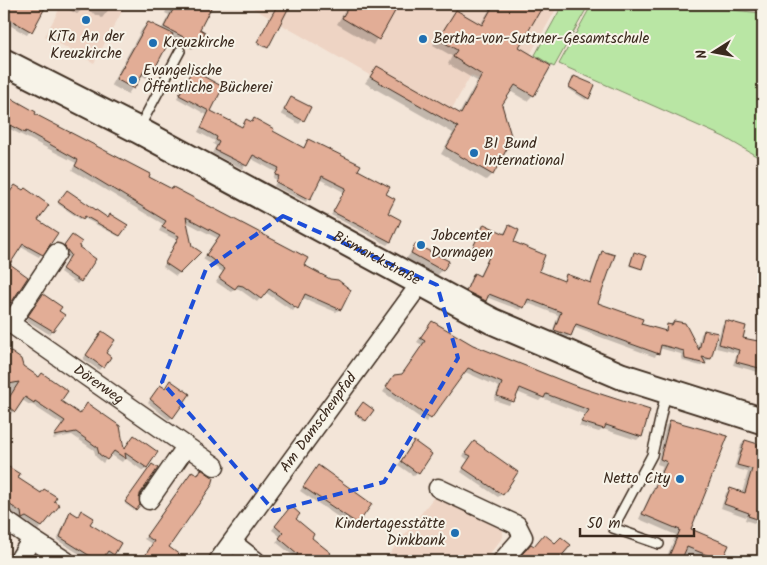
<svg xmlns="http://www.w3.org/2000/svg" width="767" height="565" font-family="Kalam,sans-serif">
	<style>
		.built { fill: #eed4c4 }
		.green { fill: #b9e6a4; stroke: #7a8861 }
		.shadow { fill: #0003 }
		.building { fill: #e2ad96; stroke: #3b2a1e }
		.lines { fill: none; stroke-linecap: round; stroke-linejoin: round }
		.lane-casing { stroke: #3b2a1e; stroke-width: 12 }
		.street-casing { stroke: #3b2a1e; stroke-width: 21 }
		.secondary-casing { stroke: #3b2a1e; stroke-width: 29 }
		.lane { stroke: #f7f3e8; stroke-width: 9 }
		.street { stroke: #f7f3e8; stroke-width: 18 }
		.secondary { stroke: #f7f3e8; stroke-width: 25 }
		.marked { fill: none; stroke: #1d4ed8; stroke-width: 4; stroke-dasharray: 10 6; stroke-linejoin: round }
		.poi-dot { fill: #1f6fb2; stroke: #f7f3e8; stroke-width: 2 }
		.labels { text-anchor: middle; dominant-baseline: central; stroke-width: 4; stroke-linejoin: round; paint-order: stroke }
		.poi-label { font-size: 15px; fill: #3b2a1e; stroke: #f7f3e8; text-anchor: start }
		.street-label { font-size: 15px; fill: #3b2a1e; stroke: #f7f3e8 }
	</style>
	<rect width="100%" height="100%" fill="#f3e5d8"/>
	<filter id="ink" filterUnits="userSpaceOnUse"><feTurbulence type="fractalNoise" baseFrequency=".02" numOctaves="2"/><feDisplacementMap in="SourceGraphic" scale="10" xChannelSelector="R" yChannelSelector="G"/><feConvolveMatrix kernelMatrix="1 2 1 2 8 2 1 2 1" color-interpolation-filters="sRGB"/></filter>
	<g filter="url(#ink)">
		<!-- built -->
		<g class="built">
			<polygon points="62,4 126,4 94,63 45,36"/>
			<polygon points="246,4 559,4 507,95 471,75 446,119"/>
			<polygon points="434,497 495,522 503,528 503,537 484,561 384,561"/>
		</g>
		<!-- green -->
		<g class="green">
			<polygon points="563,4 589,4 554,67 535,55"/>
			<polygon points="592,4 720,4 731,10 763,13 763,160 724,137 559,64"/>
		</g>
		<!-- shadow -->
		<g class="shadow">
			<polygon points="4,4 46,4 27,35 4,22"/>
			<polygon points="68,4 113,4 102,18 84,8 77,14 66,8"/>
			<polygon points="170,4 212,4 198,30 198,44 192,49 169,38 152,72 146,78 141,75 128,94 111,85 142,29 148,23 161,30 169,15 165,13"/>
			<polygon points="349,4 398,4 373,45 337,24"/>
			<polygon points="493,4 542,4 517,47 533,95 527,101 510,91 501,105 492,174 486,180 441,154 453,133 365,83 377,67 459,114 477,81 448,64 452,56 433,45 456,11 480,25"/>
			<polygon points="277,7 267,47 265,48 257,44"/>
			<polygon points="189,75 209,111 241,128 246,121 303,148 308,141 356,171 384,195 386,213 400,221 390,242 387,245 331,215 344,192 319,179 306,202 274,186 277,180 273,178 276,172 250,158 243,169 212,153 216,146 213,144 215,141 198,132 207,115 177,98"/>
			<polygon points="573,79 593,86 586,100 569,89"/>
			<polygon points="4,96 34,112 33,115 303,266 340,309 336,312 303,298 293,311 265,292 257,302 239,289 235,288 231,292 216,282 223,272 203,259 217,238 186,222 191,247 199,252 176,276 163,267 177,240 159,231 163,224 72,170 76,163 4,126"/>
			<polygon points="291,98 303,120 299,124 281,114"/>
			<polygon points="65,193 119,235 118,236 82,217 80,219 58,204"/>
			<polygon points="4,196 56,234 39,257 19,246 8,264 10,302 7,305 4,303"/>
			<polygon points="484,226 503,234 509,226 512,243 537,272 562,282 567,275 589,284 602,252 597,304 640,325 664,332 668,325 675,322 697,350 701,334 704,331 716,334 710,359 706,362 703,361 704,364 701,366 683,361 681,354 659,348 655,357 573,327 567,339 552,333 558,315 525,302 520,310 486,297 482,304 464,294 471,277 475,274 479,276 488,258 471,250"/>
			<polygon points="69,239 77,247 80,281 77,284 60,272 69,259 62,249"/>
			<polygon points="416,246 442,270 437,276 406,259"/>
			<polygon points="634,253 641,268 640,269 629,266"/>
			<polygon points="43,295 63,315 49,334 26,320"/>
			<polygon points="725,321 742,338 763,346 763,361 758,372 733,365 737,353 716,348 722,325"/>
			<polygon points="428,327 641,436 637,440 603,429 599,432 579,426 586,415 542,398 539,401 517,392 509,405 494,400 499,387 463,371 426,422 383,392 391,381 401,375 422,345 417,342"/>
			<polygon points="99,336 104,353 110,357 99,370 83,359"/>
			<polygon points="4,348 20,360 22,367 59,401 79,415 84,408 123,451 134,436 157,453 146,468 143,471 125,458 122,462 110,454 103,463 96,457 94,450 72,435 53,439 63,425 31,404 30,405 22,400 11,414 4,409 10,395 4,391"/>
			<polygon points="157,389 172,417 169,420 148,403"/>
			<polygon points="362,405 365,420 364,422 355,415"/>
			<polygon points="671,421 690,529 727,546 721,561 665,561 676,535 639,519 663,466 657,464 666,425"/>
			<polygon points="745,441 763,449 763,526 745,520 746,517 721,508 726,493 730,489 742,493 748,472 734,468 741,445"/>
			<polygon points="411,446 418,473 414,476 398,465"/>
			<polygon points="470,446 502,494 498,497 461,472 468,460 463,456"/>
			<polygon points="151,467 139,494 134,510 125,504"/>
			<polygon points="315,470 370,505 353,527 300,491"/>
			<polygon points="4,471 16,478 42,526 38,530 23,519 19,521 18,515 4,508"/>
			<polygon points="201,471 167,548 176,555 173,561 142,561 152,544 144,539 189,475 197,476"/>
			<polygon points="287,511 310,538 337,561 294,561 296,558 276,542 281,537 272,530"/>
			<polygon points="70,512 77,517 82,512 89,524 113,554 110,557 105,554 100,561 91,561 57,540"/>
			<polygon points="561,539 570,547 559,561 518,561 528,548 555,545"/>
		</g>
		<!-- building -->
		<g class="building">
			<polygon points="4,4 47,4 32,32 4,16"/>
			<polygon points="176,4 213,4 200,29 205,32 199,45 164,27"/>
			<polygon points="278,4 288,9 268,48 257,42"/>
			<polygon points="350,4 399,4 379,40 342,18"/>
			<polygon points="494,4 544,4 519,47 551,66 534,96 515,85 502,105 512,139 493,175 446,148 458,127 370,77 377,66 461,114 482,75 453,57 457,50 438,39 456,10 482,25"/>
			<polygon points="148,22 173,34 153,72 145,69 134,89 116,79"/>
			<polygon points="192,70 223,87 211,111 242,127 246,119 252,122 254,118 274,129 273,131 304,148 308,139 361,165 358,170 390,187 386,194 395,199 388,213 401,220 391,242 333,212 346,188 322,176 310,200 276,182 279,176 275,175 279,168 253,155 247,166 215,150 219,142 216,140 217,137 201,128 209,111 179,95"/>
			<polygon points="574,76 595,85 589,99 569,87"/>
			<polygon points="4,94 36,112 35,114 150,174 149,177 172,189 173,187 308,258 304,265 330,279 338,280 351,290 341,310 305,294 298,309 269,289 261,299 243,286 238,285 235,289 219,278 225,269 206,255 220,235 186,217 192,246 201,252 180,273 165,263 179,236 162,227 166,221 75,166 78,160 26,131 25,133 4,122"/>
			<polygon points="291,97 311,107 304,121 284,110"/>
			<polygon points="15,185 23,190 25,188 49,205 38,220 58,233 43,255 23,244 10,264 28,277 11,303 4,298 4,200"/>
			<polygon points="67,190 108,218 110,214 128,225 120,236 85,216 83,219 58,202"/>
			<polygon points="484,224 505,234 509,225 519,230 514,242 545,255 539,271 564,281 566,274 591,283 602,251 615,255 598,303 643,319 641,324 666,331 667,324 672,325 674,321 685,323 699,350 704,330 718,333 711,359 702,357 706,364 685,359 684,351 661,345 659,354 576,324 571,336 554,330 561,312 528,299 524,308 489,294 486,301 466,291 474,273 480,276 490,255 473,247"/>
			<polygon points="72,235 82,242 79,247 96,259 81,282 62,269 71,255 64,246"/>
			<polygon points="415,244 449,261 443,271 411,253"/>
			<polygon points="634,252 646,256 642,269 630,265"/>
			<polygon points="43,294 62,307 59,311 65,315 53,331 28,316"/>
			<polygon points="725,320 746,326 743,338 763,342 763,369 736,362 739,350 719,344"/>
			<polygon points="432,321 473,345 573,385 650,410 642,437 606,425 604,429 581,422 589,410 546,394 544,398 520,388 514,402 497,396 502,383 468,368 431,419 386,387 394,375 402,374 405,370 425,341 420,338"/>
			<polygon points="102,331 115,340 106,353 111,357 104,368 86,355"/>
			<polygon points="4,347 21,359 23,366 39,377 42,373 68,391 61,401 80,414 87,403 120,426 124,449 134,435 158,452 147,468 125,453 126,459 114,451 107,460 99,454 97,447 76,432 54,436 65,421 35,401 34,403 25,397 15,412 5,404 19,382 4,385"/>
			<polygon points="170,380 190,394 173,418 150,399 160,385 165,388"/>
			<polygon points="363,402 374,410 366,421 355,413"/>
			<polygon points="670,420 728,436 691,529 729,545 722,561 687,547 681,561 667,561 680,530 642,514 667,462 660,459"/>
			<polygon points="745,440 758,444 758,446 760,440 763,441 763,521 748,516 749,513 724,504 730,488 745,493 752,469 737,465"/>
			<polygon points="414,441 432,454 419,474 401,461"/>
			<polygon points="474,441 518,472 503,495 463,468 471,456 465,453"/>
			<polygon points="4,464 20,474 18,478 41,493 44,489 57,497 54,501 60,505 42,527 26,517 22,519 21,512 4,501"/>
			<polygon points="152,464 158,468 140,494 140,505 136,510 125,502"/>
			<polygon points="318,465 372,504 358,524 303,487"/>
			<polygon points="201,469 214,478 212,485 169,547 188,561 142,561 154,541 146,536 192,471 198,475"/>
			<polygon points="291,506 300,514 296,519 314,534 312,538 331,553 325,561 292,561 298,554 279,538 283,533 275,526"/>
			<polygon points="81,510 94,518 90,524 121,543 114,555 108,551 101,561 98,561 60,537 70,511 78,516"/>
			<polygon points="544,534 555,543 561,537 571,545 557,561 516,561 531,544 534,546"/>
		</g>
		<g class="lines">
			<!-- lane casing -->
			<g class="lane-casing">
				<g id="lane">
					<polyline points="139,128 180,51"/>
					<polyline points="659,544 613,528 652,455 666,393"/>
				</g>
			</g>
			<!-- street casing -->
			<g class="street-casing">
				<g id="street">
					<path id="s1" d="M 4,319 L 215,466"/>
					<polyline points="10,324 57,253"/>
					<polyline points="438,488 517,525 523,537 502,561"/>
					<polyline points="149,500 186,447"/>
					<polyline points="4,519 32,539"/>
					<polyline points="233,543 256,561"/>
					<polyline points="18,561 32,539 66,561"/>
					<path id="s2" d="M 218,561 L 420,284"/>
				</g>
			</g>
			<!-- secondary casing -->
			<g class="secondary-casing">
				<g id="secondary">
					<path id="s3" d="M 4,62 L 138,130 L 492,321 L 621,376 L 763,421"/>
				</g>
			</g>
			<!-- lane -->
			<use href="#lane" class="lane"/>
			<!-- street -->
			<use href="#street" class="street"/>
			<!-- secondary -->
			<use href="#secondary" class="secondary"/>
		</g>
	</g>
	<!-- marked area -->
	<path class="marked" d="M 283,216 L 437,285 L 458,358 L 384,482 L 274,511 L 162,382 L 206,269 Z"/>
	<!-- markers -->
	<g class="poi-dot">
		<circle cx="86" cy="20" r="5"/>
		<circle cx="423" cy="39" r="5"/>
		<circle cx="153" cy="43" r="5"/>
		<circle cx="133" cy="80" r="5"/>
		<circle cx="474" cy="153" r="5"/>
		<circle cx="421" cy="245" r="5"/>
		<circle cx="680" cy="479" r="5"/>
		<circle cx="455" cy="533" r="5"/>
	</g>
	<g class="labels">
		<!-- poi labels -->
		<g class="poi-label">
			<text x="86" y="37" text-anchor="middle">KiTa An der<tspan x="86" dy="17">Kreuzkirche</tspan></text>
			<text x="433" y="39">Bertha-von-Suttner-Gesamtschule</text>
			<text x="163" y="43">Kreuzkirche</text>
			<text x="143" y="71">Evangelische<tspan x="143" dy="17">Öffentliche Bücherei</tspan></text>
			<text x="484" y="144">BI Bund<tspan x="484" dy="17">International</tspan></text>
			<text x="431" y="236">Jobcenter<tspan x="431" dy="17">Dormagen</tspan></text>
			<text x="670" y="479" text-anchor="end">Netto City</text>
			<text x="445" y="524" text-anchor="end">Kindertagesstätte<tspan x="445" dy="17">Dinkbank</tspan></text>
		</g>
		<!-- street labels -->
		<g class="street-label">
			<text stroke="none"><textPath href="#s3" startOffset="421">Bismarckstraße</textPath></text>
			<text stroke="none"><textPath href="#s1" startOffset="115">Dörerweg</textPath></text>
			<text stroke="none"><textPath href="#s2" startOffset="171">Am Damschenpfad</textPath></text>
		</g>
	</g>
	<!-- margin -->
	<rect width="767" height="565" fill="none" stroke="#f7f3e8" stroke-width="20"/>
	<rect x="10" y="10" width="747" height="545" fill="none" stroke="#3b2a1e" stroke-width="2" filter="url(#ink)"/>
	<!-- north arrow -->
	<g transform="translate(714 52) rotate(259)" stroke="#f7f3e8" stroke-width="4" paint-order="stroke">
	<path d="M0-4L9 19L0 12L-9 19Z" fill="#3b2a1e"/>
	<text y="-8" font-size="14" font-weight="bold" text-anchor="middle" fill="#3b2a1e">N</text>
	</g>
	<!-- scale -->
	<path d="M580 528v8h114v-8" fill="none" stroke="#3b2a1e" stroke-width="2.5"/>
	<text x="587" y="528" font-size="15" fill="#3b2a1e" stroke="#f7f3e8" stroke-width="4" paint-order="stroke">50 m</text>
</svg>
